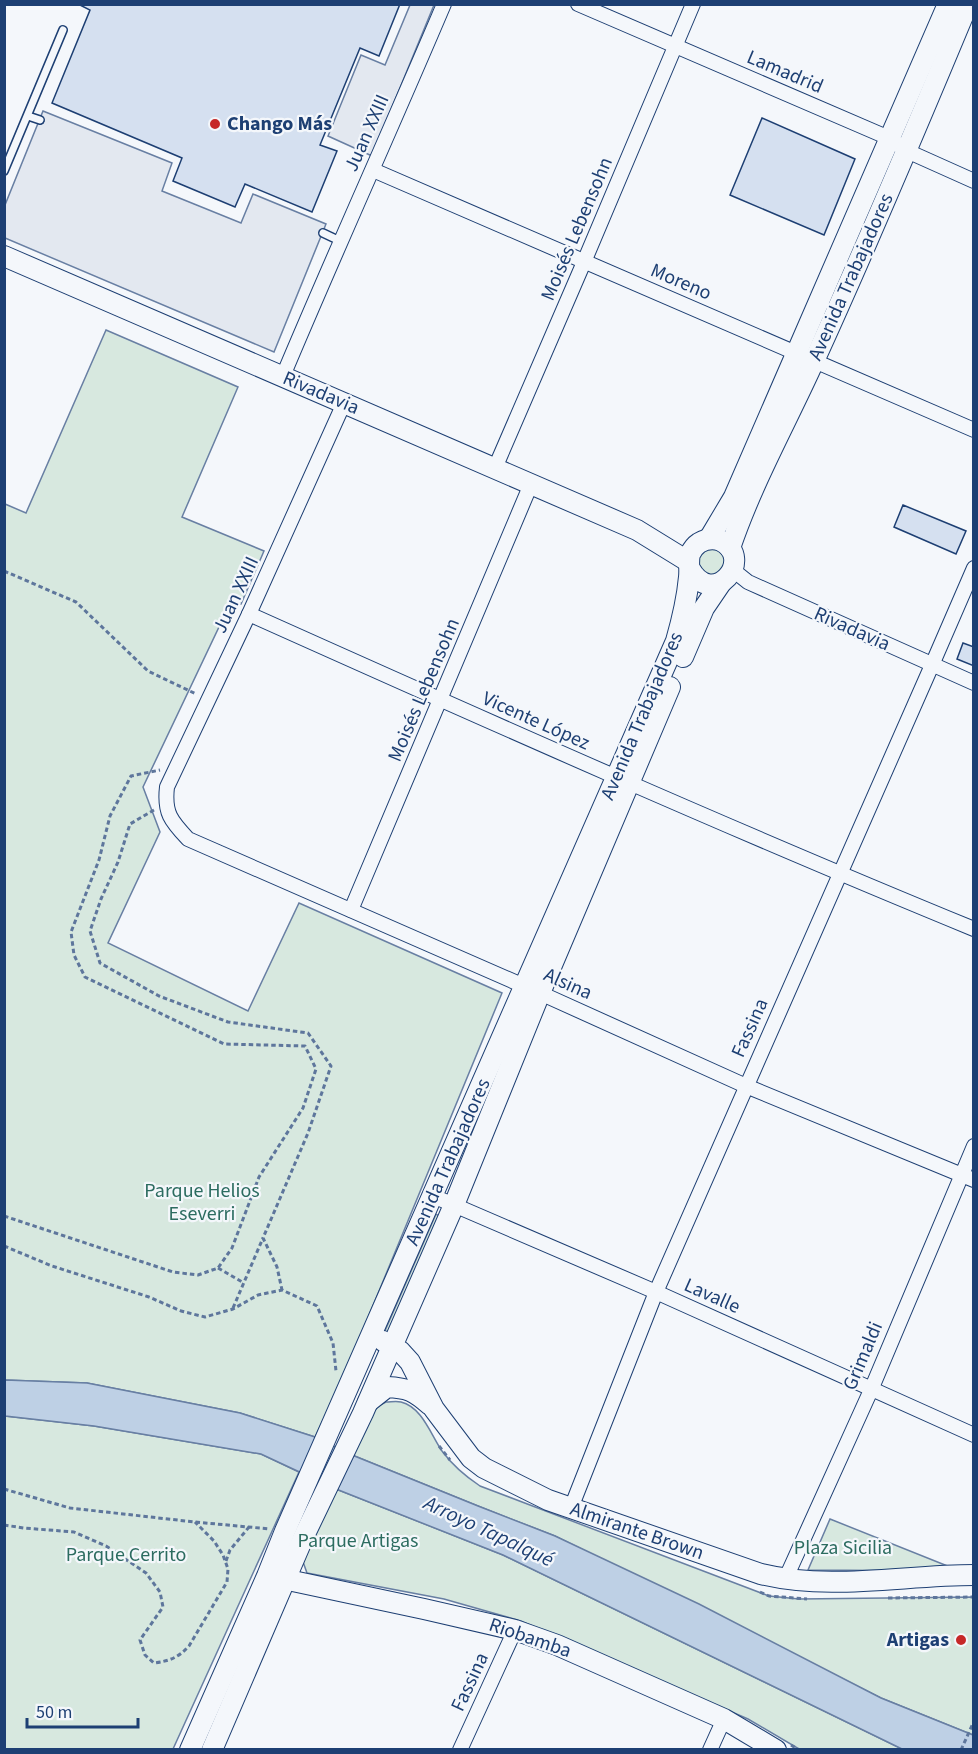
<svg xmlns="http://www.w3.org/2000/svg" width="978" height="1754" font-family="'Source Sans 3',sans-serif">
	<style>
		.green { fill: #d7e8df; stroke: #687fa3; stroke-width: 1.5 }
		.parking { fill: #e3e8f0; stroke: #687fa3; stroke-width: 1.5 }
		.water { fill: #bed0e5; stroke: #687fa3; stroke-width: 1.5 }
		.building { fill: #d5e0f0; stroke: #1d3f73; stroke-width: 1.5 }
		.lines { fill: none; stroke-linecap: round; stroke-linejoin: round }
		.lane-casing { stroke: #1d3f73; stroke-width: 10 }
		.street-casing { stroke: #1d3f73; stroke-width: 16 }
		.secondary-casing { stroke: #1d3f73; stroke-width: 22 }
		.path { stroke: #5e769c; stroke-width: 3; stroke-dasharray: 4.5 3; stroke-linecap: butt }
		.lane { stroke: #f4f7fb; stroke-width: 7 }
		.street { stroke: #f4f7fb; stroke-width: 14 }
		.secondary { stroke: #f4f7fb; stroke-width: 20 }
		.poi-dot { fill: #c62828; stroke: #f4f7fb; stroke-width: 2 }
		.labels { text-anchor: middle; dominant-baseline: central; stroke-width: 4.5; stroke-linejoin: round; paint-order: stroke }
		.street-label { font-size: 20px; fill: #1d3f73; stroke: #f4f7fb }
		.poi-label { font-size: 20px; font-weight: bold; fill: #1d3f73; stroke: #f4f7fb; text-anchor: start }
		.park-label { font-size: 20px; fill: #2c6c60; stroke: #f4f7fb }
		.water-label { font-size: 21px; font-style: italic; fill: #1d3f73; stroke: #f4f7fb }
	</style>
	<rect width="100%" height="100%" fill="#f4f7fb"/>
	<!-- green -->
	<g class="green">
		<polygon points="106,330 238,387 182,517 264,551 241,604 229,606 143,787 160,832 108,943 248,1011 299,903 502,993 339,1388 315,1437 240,1413 87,1383 5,1380 5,504 26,513"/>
		<polygon points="711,546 725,553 726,568 710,577 698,568 699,554"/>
		<polygon points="436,1214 439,1216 387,1334 384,1333"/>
		<path d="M 386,1402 C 391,1402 396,1401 401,1402 C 422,1407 431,1435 442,1451 C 453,1466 465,1476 480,1486 L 769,1596 L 799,1599 L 973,1597 L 973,1735 L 881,1698 L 555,1536 L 478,1506 L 352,1455 L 376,1407 Z"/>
		<polygon points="5,1416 94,1426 261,1454 299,1472 173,1749 5,1750"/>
		<polygon points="336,1489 503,1555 902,1749 799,1749 748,1719 521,1621 444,1599 307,1573 302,1559"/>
		<polygon points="830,1519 960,1571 808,1570"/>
	</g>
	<!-- parking -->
	<g class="parking">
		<polygon points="410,5 434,5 372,156 328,136 361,55 385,65"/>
		<polygon points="43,111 172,163 162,191 241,223 253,194 326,224 274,352 5,238 5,205"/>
	</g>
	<!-- water -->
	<polygon class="water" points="5,1380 87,1383 240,1413 315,1437 352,1455 478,1506 555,1536 699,1604 881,1698 973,1735 973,1749 902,1749 503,1555 336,1489 261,1454 94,1426 5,1416"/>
	<!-- building -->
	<g class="building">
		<polygon points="78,4 400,4 379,56 360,48 320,145 337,151 312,212 245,184 235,207 173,181 182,158 52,103 90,10"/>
		<polygon points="762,118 855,159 824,235 730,195"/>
		<polygon points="903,505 966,531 956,554 894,527"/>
		<polygon points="963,643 974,647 974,666 957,659"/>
	</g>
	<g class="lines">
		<!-- lane casing -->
		<g class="lane-casing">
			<g id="lane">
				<polyline points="28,116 40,120"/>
				<polyline points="4,171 63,30"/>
				<polyline points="323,233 340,241"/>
			</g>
		</g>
		<!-- street casing -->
		<g class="street-casing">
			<g id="street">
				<polyline points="578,4 889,138 907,151 974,181"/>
				<polyline points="373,170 974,430"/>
				<path d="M 283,376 C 335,252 391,129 444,4"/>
				<path d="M 344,403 L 249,614 L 167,787 C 164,813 171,821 188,839 L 540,993 L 746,1086 L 974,1180"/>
				<polyline points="495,468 584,262 693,4"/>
				<polyline points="733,570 748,582 974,683"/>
				<path d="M 249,614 C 490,722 730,829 974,929"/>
				<polyline points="351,910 531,484"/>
				<polyline points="433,1196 656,1292 974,1435"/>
				<polyline points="571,1508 656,1292 932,665 974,568"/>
				<polyline points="785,1580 871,1390 974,1146"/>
				<polyline points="460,1750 515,1630"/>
				<polyline points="710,1750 724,1719"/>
			</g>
		</g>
		<!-- secondary casing -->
		<g class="secondary-casing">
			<g id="secondary">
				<polyline points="4,256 637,530 689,562"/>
				<polyline points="709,539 734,497 948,4"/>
				<path d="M 730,548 C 752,483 786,423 814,361 C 868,243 918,124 968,4"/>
				<polyline points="683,657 704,608 721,583"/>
				<path d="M 383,1341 L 400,1351 L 410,1362 L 434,1409 L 471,1458 L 484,1468 L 548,1500 L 761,1574 C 830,1591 903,1575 974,1575"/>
				<path d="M 368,1402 L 387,1387 C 408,1388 414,1391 430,1405"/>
				<polyline points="274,1577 424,1609 515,1630 557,1645 724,1719 776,1750"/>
				<path d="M 190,1750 L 267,1576 L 285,1531 L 676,641 C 682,620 687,599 689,577 C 690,569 688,561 690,554 C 692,550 696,545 699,543 C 706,539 714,538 721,541 C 756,559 713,610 690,569"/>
				<polyline points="212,1750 304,1536 363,1413 454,1205 540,993 670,687"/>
			</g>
		</g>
		<!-- path -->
		<g class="path">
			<polyline points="4,571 76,602 148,671 196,694"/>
			<polyline points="154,810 130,824 118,862 101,899 90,931 100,963 159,996 228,1022 308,1033 331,1066 308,1133 263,1238 277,1267 282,1290"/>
			<polyline points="4,1216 173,1272 198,1275 218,1268 232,1248 259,1177 303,1108 316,1069 305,1046 224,1044 85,977 74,955 71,932 99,860 110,816 131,776 160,770"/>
			<polyline points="4,1246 52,1266 149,1297 181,1311 205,1317 233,1309 258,1295 282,1290 317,1306 333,1343 336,1371"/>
			<polyline points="218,1268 244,1283"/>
			<polyline points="233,1308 263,1238"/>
			<polyline points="439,1446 450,1460"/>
			<polyline points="4,1489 70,1508 195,1522 270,1529"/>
			<path d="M 4,1525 L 24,1528 L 74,1532 L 106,1546 L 146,1573 L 160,1592 L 163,1607 L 140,1640 L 145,1655 L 154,1663 C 169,1661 178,1658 189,1646 L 227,1582 L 228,1569 L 223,1555 L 214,1541 L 195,1522"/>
			<polyline points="226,1561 230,1550 249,1527"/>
			<polyline points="760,1592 769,1596 807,1599"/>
			<polyline points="888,1598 974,1597"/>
			<polyline points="791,1745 799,1750"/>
			<polyline points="961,1750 974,1721"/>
		</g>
		<!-- lane -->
		<use href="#lane" class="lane"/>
		<!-- street -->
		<use href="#street" class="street"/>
		<!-- secondary -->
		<use href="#secondary" class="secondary"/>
	</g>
	<!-- markers -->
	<g class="poi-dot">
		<circle cx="215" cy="124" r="6"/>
		<circle cx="961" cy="1640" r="6"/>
	</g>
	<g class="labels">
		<!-- street labels -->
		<g class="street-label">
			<text transform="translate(785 72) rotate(23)">Lamadrid</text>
			<text transform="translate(367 133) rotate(-66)">Juan XXIII</text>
			<text transform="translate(577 229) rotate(-67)">Moisés Lebensohn</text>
			<text transform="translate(851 277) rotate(-66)">Avenida Trabajadores</text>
			<text transform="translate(681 282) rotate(23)">Moreno</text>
			<text transform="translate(321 393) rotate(23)">Rivadavia</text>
			<text transform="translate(236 595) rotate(-65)">Juan XXIII</text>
			<text transform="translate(852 629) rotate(24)">Rivadavia</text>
			<text transform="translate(424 690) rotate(-67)">Moisés Lebensohn</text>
			<text transform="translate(642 716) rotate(-67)">Avenida Trabajadores</text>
			<text transform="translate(536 721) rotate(24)">Vicente López</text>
			<text transform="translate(568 984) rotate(24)">Alsina</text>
			<text transform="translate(750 1028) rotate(-66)">Fassina</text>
			<text transform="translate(448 1162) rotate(-66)">Avenida Trabajadores</text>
			<text transform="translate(712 1296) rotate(24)">Lavalle</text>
			<text transform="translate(863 1356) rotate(-67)">Grimaldi</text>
			<text transform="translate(637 1531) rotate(19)">Almirante Brown</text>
			<text transform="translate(530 1638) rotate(19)">Riobamba</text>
			<text transform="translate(470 1682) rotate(-65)">Fassina</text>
		</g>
		<!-- poi labels -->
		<g class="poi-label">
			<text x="227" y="124">Chango Más</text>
			<text x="949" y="1640" text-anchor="end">Artigas</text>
		</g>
		<!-- park labels -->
		<g class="park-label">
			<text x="202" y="1191">Parque Helios<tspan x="202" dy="23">Eseverri</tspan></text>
			<text x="358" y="1541">Parque Artigas</text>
			<text x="843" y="1548">Plaza Sicilia</text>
			<text x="126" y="1555">Parque Cerrito</text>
		</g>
		<!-- water labels -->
		<g class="water-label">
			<text transform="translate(489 1531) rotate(25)">Arroyo Tapalqué</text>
		</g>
	</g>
	<!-- border -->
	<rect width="978" height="1754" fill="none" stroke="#1d3f73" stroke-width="12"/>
	<!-- scale -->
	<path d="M27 1718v9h111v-9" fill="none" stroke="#1d3f73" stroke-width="3"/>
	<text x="36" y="1718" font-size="18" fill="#1d3f73" stroke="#f4f7fb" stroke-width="4.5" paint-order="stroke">50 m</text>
</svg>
